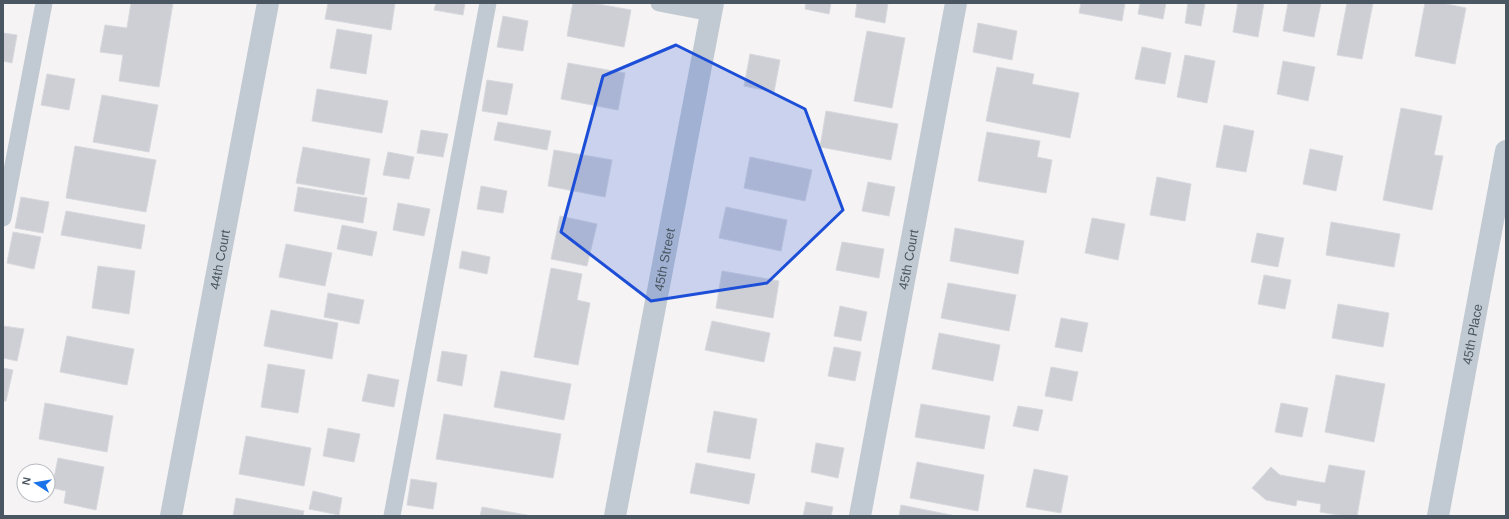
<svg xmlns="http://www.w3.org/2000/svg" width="1509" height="519" font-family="Helvetica,sans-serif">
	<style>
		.building { fill: #cdcfd5; stroke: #d7d9de }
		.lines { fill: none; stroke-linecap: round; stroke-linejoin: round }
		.service { stroke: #c1cad2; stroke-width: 17 }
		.minor { stroke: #c1cad2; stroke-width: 22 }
		.marked { fill: #1d4ed8; fill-opacity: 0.2; stroke: #1d4ed8; stroke-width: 3; stroke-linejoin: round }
		.labels { text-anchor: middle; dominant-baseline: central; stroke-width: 3.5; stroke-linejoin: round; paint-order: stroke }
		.street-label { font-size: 13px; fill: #4a5661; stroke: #fff }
	</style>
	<rect width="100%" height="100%" fill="#f5f3f3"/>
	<!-- building -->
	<g class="building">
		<polygon points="131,3 173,3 159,87 119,81 123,55 100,52 105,25 127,28"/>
		<polygon points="328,3 395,3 391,30 325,19"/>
		<polygon points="436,3 465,3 463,15 434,10"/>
		<polygon points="573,3 592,3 631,10 624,47 567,36"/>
		<polygon points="806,3 831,3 829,14 805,9"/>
		<polygon points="857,3 888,3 885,23 855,17"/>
		<polygon points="1081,3 1125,3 1122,21 1079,13"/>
		<polygon points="1140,3 1166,3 1163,19 1138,14"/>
		<polygon points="1188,3 1205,3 1201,26 1185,23"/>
		<polygon points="1238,3 1264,3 1258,37 1233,32"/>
		<polygon points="1288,3 1321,3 1314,37 1283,31"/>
		<polygon points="1347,3 1373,3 1362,59 1337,55"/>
		<polygon points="1425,3 1442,3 1466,8 1455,64 1415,56"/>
		<polygon points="503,16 528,21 523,51 497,47"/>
		<polygon points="978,23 1017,31 1012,60 973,52"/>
		<polygon points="337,29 372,35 366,74 330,68"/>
		<polygon points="867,31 905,38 892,108 854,101"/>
		<polygon points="3,33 17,35 12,63 3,61"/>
		<polygon points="1142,47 1171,53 1165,84 1135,79"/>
		<polygon points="750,54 780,60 774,92 744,86"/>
		<polygon points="1185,55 1215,61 1207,103 1177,97"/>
		<polygon points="1283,61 1315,67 1308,101 1277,94"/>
		<polygon points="568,63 625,73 618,110 561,99"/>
		<polygon points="997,67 1034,74 1032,84 1079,93 1070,138 986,121"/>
		<polygon points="47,74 75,79 69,110 41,105"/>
		<polygon points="487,80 513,84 507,115 482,111"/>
		<polygon points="317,89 388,101 382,133 312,121"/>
		<polygon points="102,95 158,105 149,152 93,142"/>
		<polygon points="1401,108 1442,116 1434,155 1443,156 1432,210 1383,200"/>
		<polygon points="826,111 898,124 891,160 820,147"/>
		<polygon points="498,122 551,131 547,150 494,140"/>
		<polygon points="1224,125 1254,131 1246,172 1216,167"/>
		<polygon points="421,130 448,134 443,157 417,153"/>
		<polygon points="987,132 1040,141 1037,157 1052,160 1046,193 978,181"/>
		<polygon points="75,146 156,160 146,212 66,198"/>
		<polygon points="303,147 370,159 364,195 296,183"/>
		<polygon points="1310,149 1343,156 1336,191 1303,184"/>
		<polygon points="554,150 612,160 605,197 548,186"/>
		<polygon points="388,152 414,157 409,179 383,175"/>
		<polygon points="750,157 812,170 805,201 744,188"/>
		<polygon points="1157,177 1191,184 1185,221 1150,215"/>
		<polygon points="868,182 895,187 889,216 862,211"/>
		<polygon points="481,186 507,191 503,213 477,209"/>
		<polygon points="298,187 367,198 363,223 294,211"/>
		<polygon points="21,197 49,202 43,233 15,228"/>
		<polygon points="398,203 430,209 424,236 393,230"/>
		<polygon points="726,207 787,220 781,251 719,238"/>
		<polygon points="66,211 145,225 141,249 61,235"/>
		<polygon points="560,216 597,224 587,266 551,259"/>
		<polygon points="1092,218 1125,224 1118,260 1085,253"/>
		<polygon points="1331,222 1400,234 1394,267 1326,255"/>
		<polygon points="342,225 377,232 372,256 337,249"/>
		<polygon points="955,228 1024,241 1018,274 950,261"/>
		<polygon points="13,232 41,237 34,269 7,263"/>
		<polygon points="1257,233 1284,238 1278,267 1251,262"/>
		<polygon points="842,242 884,249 879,278 836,270"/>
		<polygon points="286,244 332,253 325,286 279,277"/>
		<polygon points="462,251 490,257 487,274 459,268"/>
		<polygon points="98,266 135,271 129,314 92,308"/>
		<polygon points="551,268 582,274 577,300 590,303 578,365 534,357"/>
		<polygon points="722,271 779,281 773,318 716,308"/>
		<polygon points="1264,275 1291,280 1285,309 1258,304"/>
		<polygon points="948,283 1016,295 1009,331 941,318"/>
		<polygon points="328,293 364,300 359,324 324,317"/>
		<polygon points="1338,304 1389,313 1383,347 1332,338"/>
		<polygon points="840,306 867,312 861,341 834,336"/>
		<polygon points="271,310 338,323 332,359 264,346"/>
		<polygon points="1061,318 1088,323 1082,352 1055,347"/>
		<polygon points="712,321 770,333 764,362 705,350"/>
		<polygon points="3,326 24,329 17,361 3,358"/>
		<polygon points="939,333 1000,345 993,381 932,369"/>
		<polygon points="67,336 134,349 127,385 60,372"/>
		<polygon points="834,347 861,352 855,381 828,376"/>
		<polygon points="442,351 467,355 462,386 437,381"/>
		<polygon points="268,364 305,370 298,413 261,407"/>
		<polygon points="1051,367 1078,372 1072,401 1045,396"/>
		<polygon points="3,368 13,370 6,401 3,401"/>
		<polygon points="501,371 571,384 564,420 494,407"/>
		<polygon points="368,374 399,380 394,407 362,401"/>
		<polygon points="1336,375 1385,384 1374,442 1325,432"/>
		<polygon points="45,403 113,416 107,452 39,439"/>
		<polygon points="1281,403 1308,408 1302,437 1275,432"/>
		<polygon points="921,404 990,416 984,449 915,437"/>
		<polygon points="1018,406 1043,410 1038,431 1013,426"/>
		<polygon points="714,411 757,419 750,459 707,452"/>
		<polygon points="444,414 561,434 553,478 436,459"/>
		<polygon points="328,428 360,434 354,462 323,456"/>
		<polygon points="246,436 311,448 304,486 239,474"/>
		<polygon points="816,443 844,448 838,478 811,472"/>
		<polygon points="58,458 104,467 96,510 64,503 66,491 52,488"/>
		<polygon points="917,462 984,475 978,511 910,498"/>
		<polygon points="696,463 755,474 749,504 690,493"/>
		<polygon points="1329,465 1365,471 1357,516 1344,516 1320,512 1321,504 1297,500 1296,506 1266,500 1252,488 1271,467 1280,475 1325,483"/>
		<polygon points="1034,469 1068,476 1061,513 1026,507"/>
		<polygon points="411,479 437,483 433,509 407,505"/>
		<polygon points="313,491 342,498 339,515 309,509"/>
		<polygon points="236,498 304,511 303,516 233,516"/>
		<polygon points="806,502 833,507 831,516 803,516"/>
		<polygon points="901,505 956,516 899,516"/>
		<polygon points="482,507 532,516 480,516"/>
	</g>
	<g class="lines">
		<!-- service -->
		<g class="service">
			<polyline points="659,3 711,13"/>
			<polyline points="3,218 44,3"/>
			<polyline points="392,516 488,3"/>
		</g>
		<!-- minor -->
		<g class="minor">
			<path id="s1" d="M 171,516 L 268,3"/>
			<path id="s2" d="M 615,516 L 713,3"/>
			<path id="s3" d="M 860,516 L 956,3"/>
			<path id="s4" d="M 1438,516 L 1506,151"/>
		</g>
	</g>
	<!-- marked area -->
	<path class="marked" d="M 676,45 L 805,109 L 843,210 L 767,283 L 651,301 L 561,232 L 603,76 Z"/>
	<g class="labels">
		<!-- street labels -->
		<g class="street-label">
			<text stroke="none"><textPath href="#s2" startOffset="261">45th Street</textPath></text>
			<text stroke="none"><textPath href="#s1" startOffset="261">44th Court</textPath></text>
			<text stroke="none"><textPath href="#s3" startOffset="261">45th Court</textPath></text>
			<text stroke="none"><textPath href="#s4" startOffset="185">45th Place</textPath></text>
		</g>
	</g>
	<!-- border -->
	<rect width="1509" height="519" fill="none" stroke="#4a5661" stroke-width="8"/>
	<!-- north arrow -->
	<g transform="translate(36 483) rotate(282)"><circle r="19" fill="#ffffff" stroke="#b7bbc0"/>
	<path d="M0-3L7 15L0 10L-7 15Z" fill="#1a73e8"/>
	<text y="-6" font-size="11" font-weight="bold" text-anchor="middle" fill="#4a5661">N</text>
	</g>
</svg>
